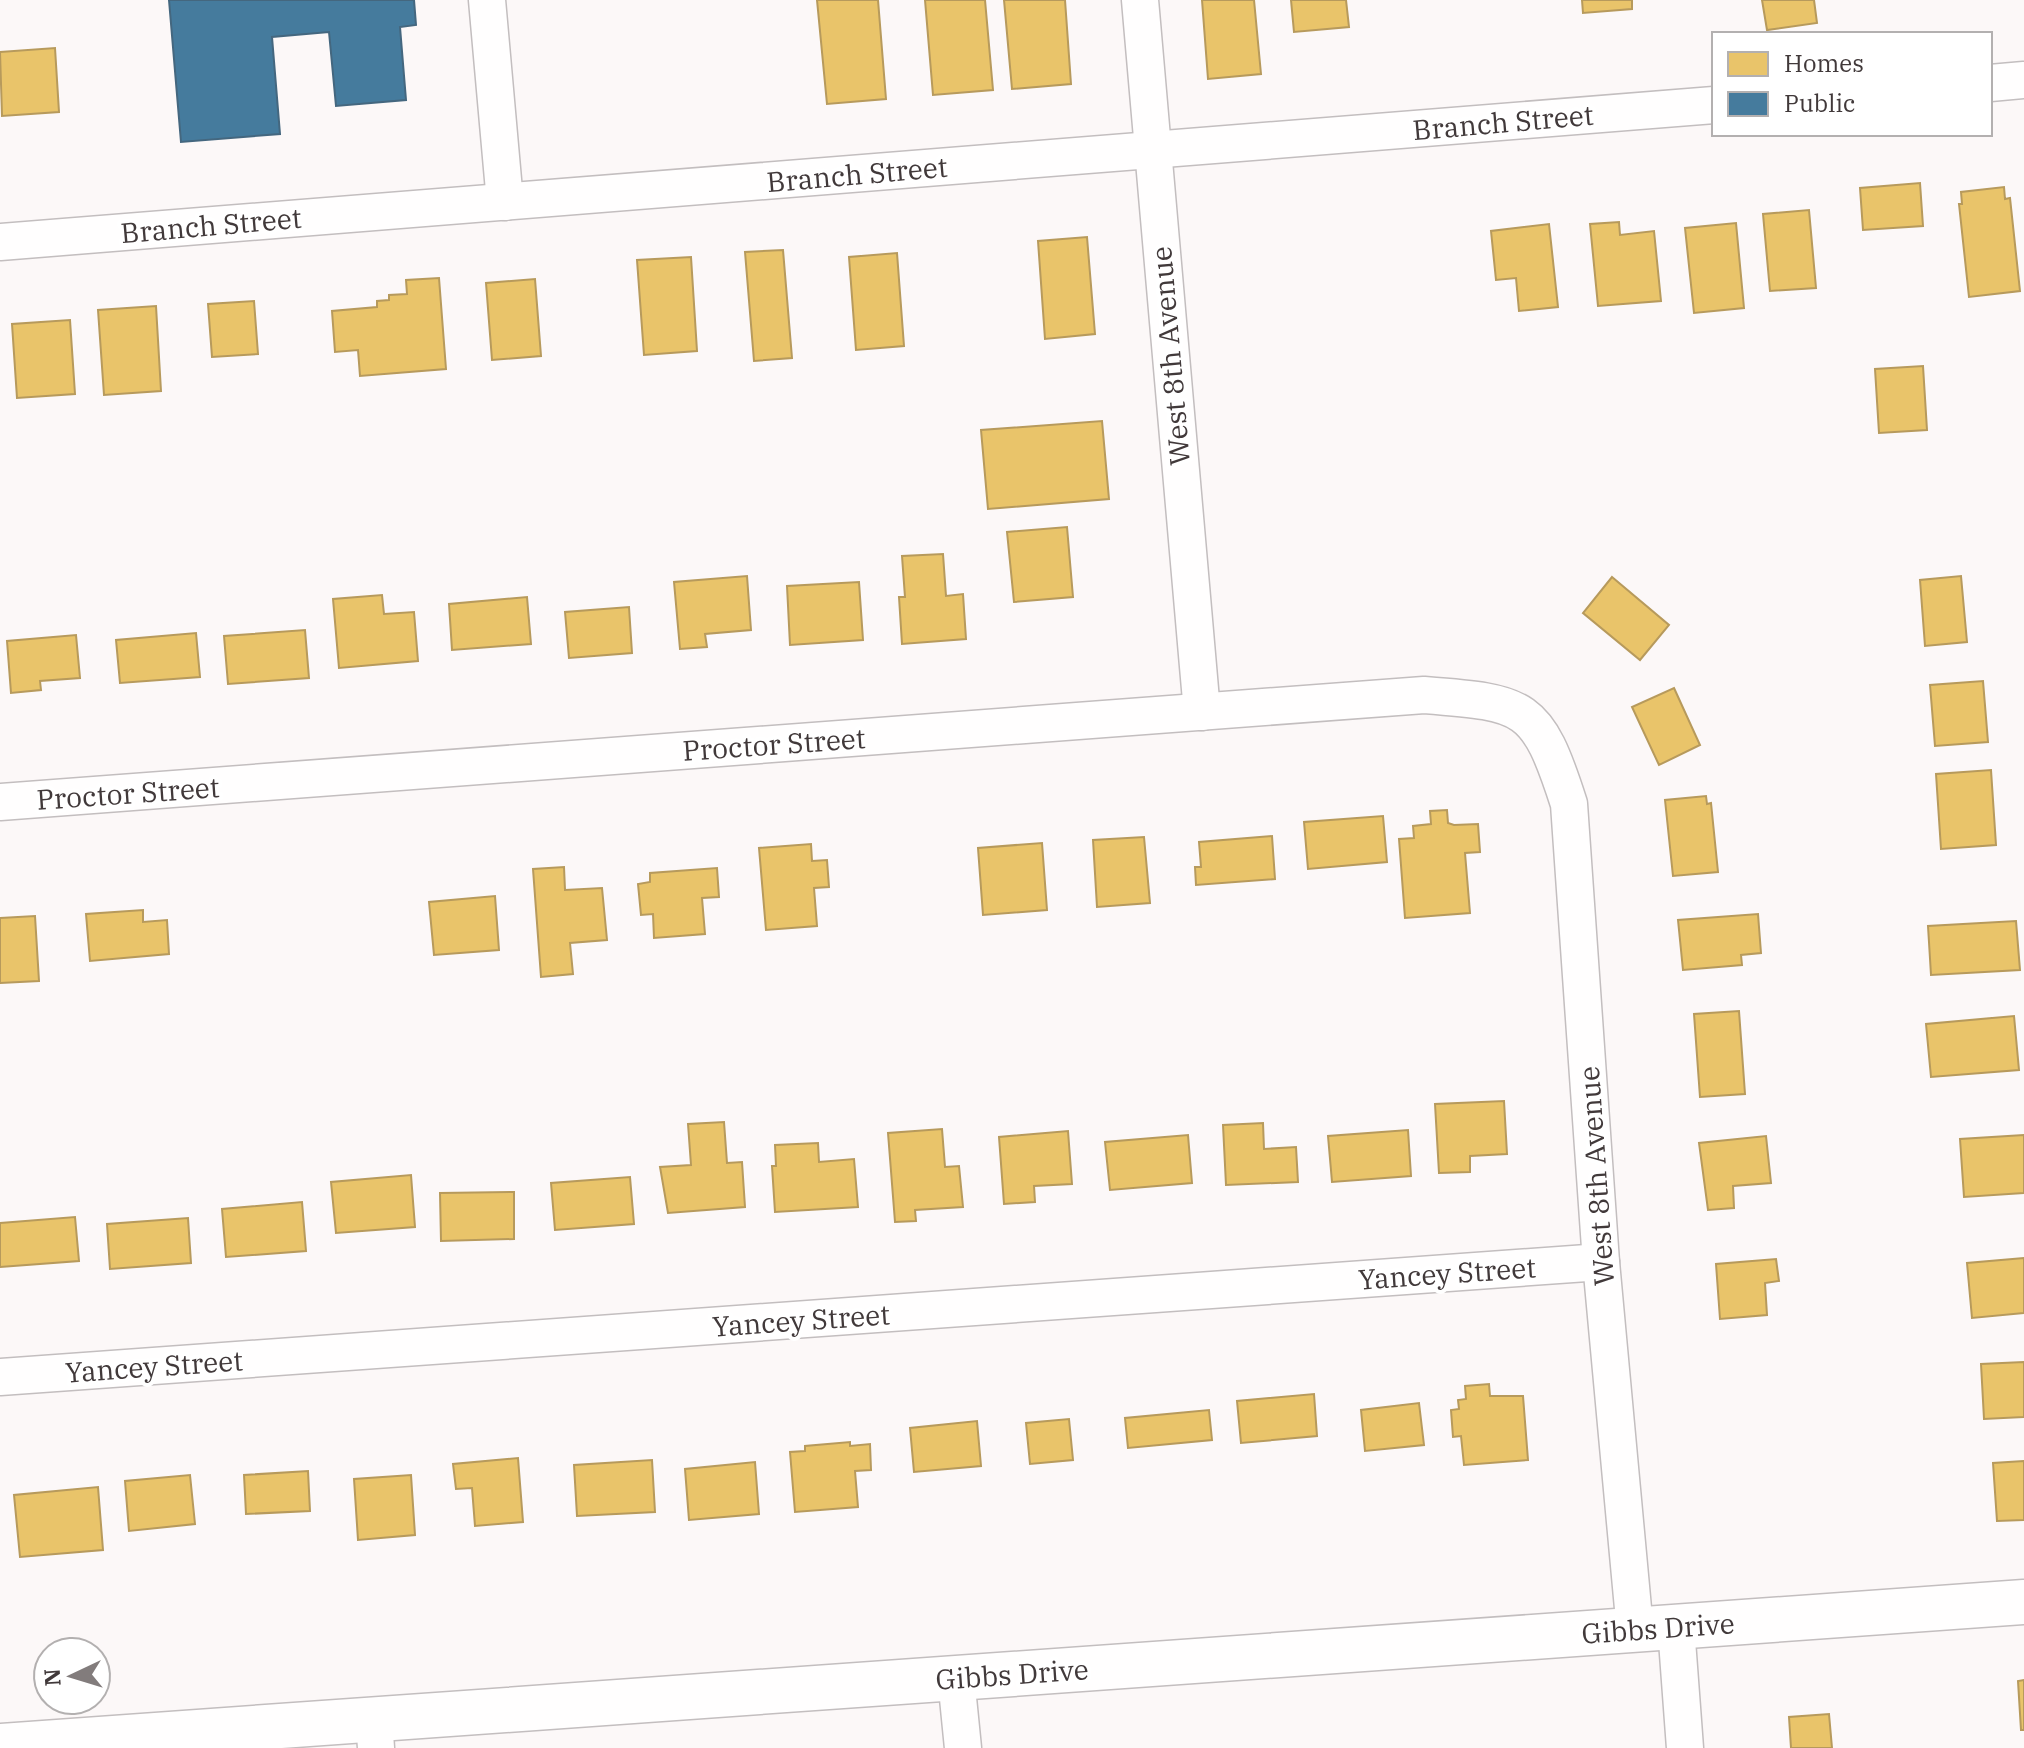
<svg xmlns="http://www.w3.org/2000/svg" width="2024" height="1748" font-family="'IBM Plex Serif',serif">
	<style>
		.homes { fill: #e9c46a; stroke: #b79a5c; stroke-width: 2 }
		.public { fill: #457b9d; stroke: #44677f; stroke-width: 2 }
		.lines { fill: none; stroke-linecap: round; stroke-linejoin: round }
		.street-casing { stroke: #c3bebf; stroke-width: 39 }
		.secondary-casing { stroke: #c3bebf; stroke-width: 47 }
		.street { stroke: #fffefe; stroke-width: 36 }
		.secondary { stroke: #fffefe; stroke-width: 44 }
		.labels { text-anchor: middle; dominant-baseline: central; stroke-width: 8; stroke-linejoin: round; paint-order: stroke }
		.street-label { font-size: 28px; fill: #41393a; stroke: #fff }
	</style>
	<rect width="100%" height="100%" fill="#fcf8f8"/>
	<!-- homes -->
	<g class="homes">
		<polygon points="817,0 878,0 886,99 827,104"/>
		<polygon points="925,0 985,0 993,90 933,95"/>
		<polygon points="1004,0 1065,0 1071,84 1012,89"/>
		<polygon points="1202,0 1254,0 1261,74 1208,79"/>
		<polygon points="1291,0 1346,0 1349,27 1294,32"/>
		<polygon points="1582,0 1632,0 1632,9 1583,13"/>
		<polygon points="1762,0 1814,0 1817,23 1767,30"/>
		<polygon points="55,48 59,112 2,116 0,52"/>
		<polygon points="1920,183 1923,226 1863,230 1860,188"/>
		<polygon points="2004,187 2005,199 2010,198 2020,291 1969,297 1959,204 1962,204 1961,192"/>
		<polygon points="1809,210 1816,288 1770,291 1763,214"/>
		<polygon points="1619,222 1620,235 1654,231 1661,301 1598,306 1590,224"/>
		<polygon points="1736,223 1744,308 1694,313 1685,228"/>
		<polygon points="1549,224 1558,307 1519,311 1516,278 1496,280 1491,231"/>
		<polygon points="1087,237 1095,334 1045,339 1038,241"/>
		<polygon points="783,250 792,358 754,361 745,252"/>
		<polygon points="897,253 904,346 856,350 849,257"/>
		<polygon points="691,257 697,351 644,355 637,260"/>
		<polygon points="439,278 446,369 360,376 358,350 335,352 332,311 377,307 377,301 389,300 389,295 407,294 406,280"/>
		<polygon points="535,279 541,356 492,360 486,283"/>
		<polygon points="254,301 258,354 212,357 208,304"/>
		<polygon points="156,306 161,391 104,395 98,310"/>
		<polygon points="70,320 75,394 17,398 12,324"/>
		<polygon points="1923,366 1927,430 1879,433 1875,369"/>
		<polygon points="1102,421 1109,499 988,509 981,430"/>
		<polygon points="1067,527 1073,597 1014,602 1007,532"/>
		<polygon points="943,554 946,596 963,594 966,639 902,644 899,597 905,597 902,556"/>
		<polygon points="747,576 751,630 705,634 707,647 680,649 674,582"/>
		<polygon points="1961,576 1967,642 1925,646 1920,580"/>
		<polygon points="1612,577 1669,625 1640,660 1583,613"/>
		<polygon points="859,582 863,640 790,645 787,586"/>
		<polygon points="382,595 384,614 414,612 418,661 339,668 333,599"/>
		<polygon points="527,597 531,644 452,650 449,604"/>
		<polygon points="629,607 632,653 569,658 565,612"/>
		<polygon points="305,630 309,678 228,684 224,636"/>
		<polygon points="196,633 200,677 120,683 116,640"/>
		<polygon points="76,635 80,678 40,681 41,690 11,693 7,641"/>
		<polygon points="1983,681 1988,742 1935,746 1930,685"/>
		<polygon points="1674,688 1700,745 1659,765 1632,707"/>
		<polygon points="1991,770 1996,845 1941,849 1936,774"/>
		<polygon points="1706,796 1707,804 1711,803 1718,872 1673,876 1665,800"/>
		<polygon points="1447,810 1448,823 1454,825 1478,824 1480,852 1465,853 1470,913 1405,918 1399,839 1414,838 1413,826 1431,824 1430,811"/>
		<polygon points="1383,816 1387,862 1308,869 1304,822"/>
		<polygon points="1272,836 1275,879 1196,885 1195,867 1201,867 1199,842"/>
		<polygon points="1144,837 1150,903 1097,907 1093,840"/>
		<polygon points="1042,843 1047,910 983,915 978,848"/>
		<polygon points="811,844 812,861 827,860 829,887 814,888 817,926 766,930 759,848"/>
		<polygon points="564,867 565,890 602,888 607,940 570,943 573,974 541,977 533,869"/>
		<polygon points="717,868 719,897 702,898 705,934 654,938 653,914 641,915 638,884 650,882 650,873"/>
		<polygon points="495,896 499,950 434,955 429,902"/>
		<polygon points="143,910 143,922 167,920 169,954 90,961 86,914"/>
		<polygon points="1758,914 1761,953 1741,955 1742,965 1683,970 1678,920"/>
		<polygon points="35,916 39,981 0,983 0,918"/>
		<polygon points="2016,921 2020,970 1931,975 1928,926"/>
		<polygon points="1739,1011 1745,1094 1700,1097 1694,1014"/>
		<polygon points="2014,1016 2019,1070 1931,1077 1926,1024"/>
		<polygon points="1504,1101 1507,1154 1470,1156 1470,1172 1439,1173 1435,1104"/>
		<polygon points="724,1122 727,1163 742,1162 745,1207 668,1213 660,1167 691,1165 688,1124"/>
		<polygon points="1263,1123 1264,1149 1296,1147 1298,1182 1226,1185 1223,1125"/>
		<polygon points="942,1129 945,1167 959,1166 963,1207 915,1210 916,1221 895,1222 888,1133"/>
		<polygon points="1408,1130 1411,1176 1332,1182 1328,1136"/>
		<polygon points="1068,1131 1072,1184 1034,1186 1035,1202 1004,1204 999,1137"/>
		<polygon points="1188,1135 1192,1183 1110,1190 1105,1142"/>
		<polygon points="2024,1135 2024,1193 1964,1197 1960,1139"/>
		<polygon points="1766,1136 1771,1183 1733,1186 1734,1208 1708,1210 1699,1143"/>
		<polygon points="818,1143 819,1162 854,1159 858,1207 775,1212 772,1166 776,1166 775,1145"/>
		<polygon points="411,1175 415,1227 336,1233 331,1182"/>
		<polygon points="630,1177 634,1224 555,1230 551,1183"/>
		<polygon points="514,1192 514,1239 441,1241 440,1193"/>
		<polygon points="302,1202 306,1251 226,1257 222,1209"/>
		<polygon points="75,1217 79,1261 0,1267 0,1223"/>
		<polygon points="188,1218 191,1263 110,1269 107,1224"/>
		<polygon points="2024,1258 2024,1313 1972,1318 1967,1263"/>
		<polygon points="1776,1259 1779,1281 1765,1283 1767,1315 1720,1319 1716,1264"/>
		<polygon points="2024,1362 2024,1417 1984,1419 1981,1364"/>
		<polygon points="1489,1384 1490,1396 1523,1396 1528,1460 1464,1465 1461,1436 1453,1437 1451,1410 1459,1409 1458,1400 1466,1399 1465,1386"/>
		<polygon points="1314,1394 1317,1436 1241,1443 1237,1401"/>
		<polygon points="1419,1403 1424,1445 1365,1451 1361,1410"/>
		<polygon points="1209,1410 1212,1440 1128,1448 1125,1418"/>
		<polygon points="1069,1419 1073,1460 1030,1464 1026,1423"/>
		<polygon points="977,1421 981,1466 914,1472 910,1428"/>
		<polygon points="850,1442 850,1446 870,1444 871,1470 855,1471 858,1507 795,1512 790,1452 805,1451 805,1446"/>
		<polygon points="518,1458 523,1522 475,1526 472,1488 456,1489 453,1464"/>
		<polygon points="652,1460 655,1512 577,1516 574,1465"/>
		<polygon points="2024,1461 2024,1520 1997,1521 1993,1463"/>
		<polygon points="755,1462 759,1514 689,1520 685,1469"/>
		<polygon points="308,1471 310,1511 246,1514 244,1475"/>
		<polygon points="190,1475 195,1524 129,1531 125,1481"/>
		<polygon points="411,1475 415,1535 358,1540 354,1479"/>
		<polygon points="98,1487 103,1550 20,1557 14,1495"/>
		<polygon points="2024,1680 2024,1730 2021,1730 2018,1681"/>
		<polygon points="1829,1714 1832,1748 1791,1748 1789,1717"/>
	</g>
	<!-- public -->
	<polygon class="public" points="169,0 414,0 416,25 400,27 406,100 336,106 329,32 272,37 280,134 181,142"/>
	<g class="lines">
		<!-- street casing -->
		<g class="street-casing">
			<g id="street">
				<polyline points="487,0 505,202"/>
				<polyline points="1140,0 1202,712"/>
				<polyline points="1990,83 2024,80"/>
				<polyline points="0,242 1714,105"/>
				<path d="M 0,802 L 1424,695 C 1526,703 1537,704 1569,804 L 1601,1262 L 1635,1630"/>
				<polyline points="0,1377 1601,1262"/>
				<polyline points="1676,1627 1685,1748"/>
				<polyline points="956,1678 963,1748"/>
				<polyline points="374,1719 376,1748"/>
			</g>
		</g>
		<!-- secondary casing -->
		<g class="secondary-casing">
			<polyline id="secondary" points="0,1746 2024,1602"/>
		</g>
		<!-- street -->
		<use href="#street" class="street"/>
		<!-- secondary -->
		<use href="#secondary" class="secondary"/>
	</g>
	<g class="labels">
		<!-- street labels -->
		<g class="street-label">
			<text transform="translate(1503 122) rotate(-5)">Branch Street</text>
			<text transform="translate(857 174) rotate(-5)">Branch Street</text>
			<text transform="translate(211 225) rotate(-5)">Branch Street</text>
			<text transform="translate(1170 356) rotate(-95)">West 8th Avenue</text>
			<text transform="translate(774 744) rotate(-4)">Proctor Street</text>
			<text transform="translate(128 793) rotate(-4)">Proctor Street</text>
			<text transform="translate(1596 1176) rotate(-94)">West 8th Avenue</text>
			<text transform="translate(1447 1273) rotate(-4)">Yancey Street</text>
			<text transform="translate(801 1320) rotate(-4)">Yancey Street</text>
			<text transform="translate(154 1366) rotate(-4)">Yancey Street</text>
			<text transform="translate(1658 1628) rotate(-4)">Gibbs Drive</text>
			<text transform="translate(1012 1674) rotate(-4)">Gibbs Drive</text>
		</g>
	</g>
	<!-- legend -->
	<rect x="1712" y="32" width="280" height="104" fill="#ffffff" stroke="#b3b0b0" stroke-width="2"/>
	<rect x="1728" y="52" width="40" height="24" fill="#e9c46a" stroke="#b3b0b0" stroke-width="2"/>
	<text x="1784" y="72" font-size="24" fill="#41393a">Homes</text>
	<rect x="1728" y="92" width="40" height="24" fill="#457b9d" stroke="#b3b0b0" stroke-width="2"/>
	<text x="1784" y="112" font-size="24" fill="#41393a">Public</text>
	<!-- north arrow -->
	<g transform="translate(72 1676) rotate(266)"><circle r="38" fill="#ffffff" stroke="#b3b0b0" stroke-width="2"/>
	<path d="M0-6L14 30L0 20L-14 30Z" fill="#827c7c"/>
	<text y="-12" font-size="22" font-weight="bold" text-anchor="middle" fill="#41393a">N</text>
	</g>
</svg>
